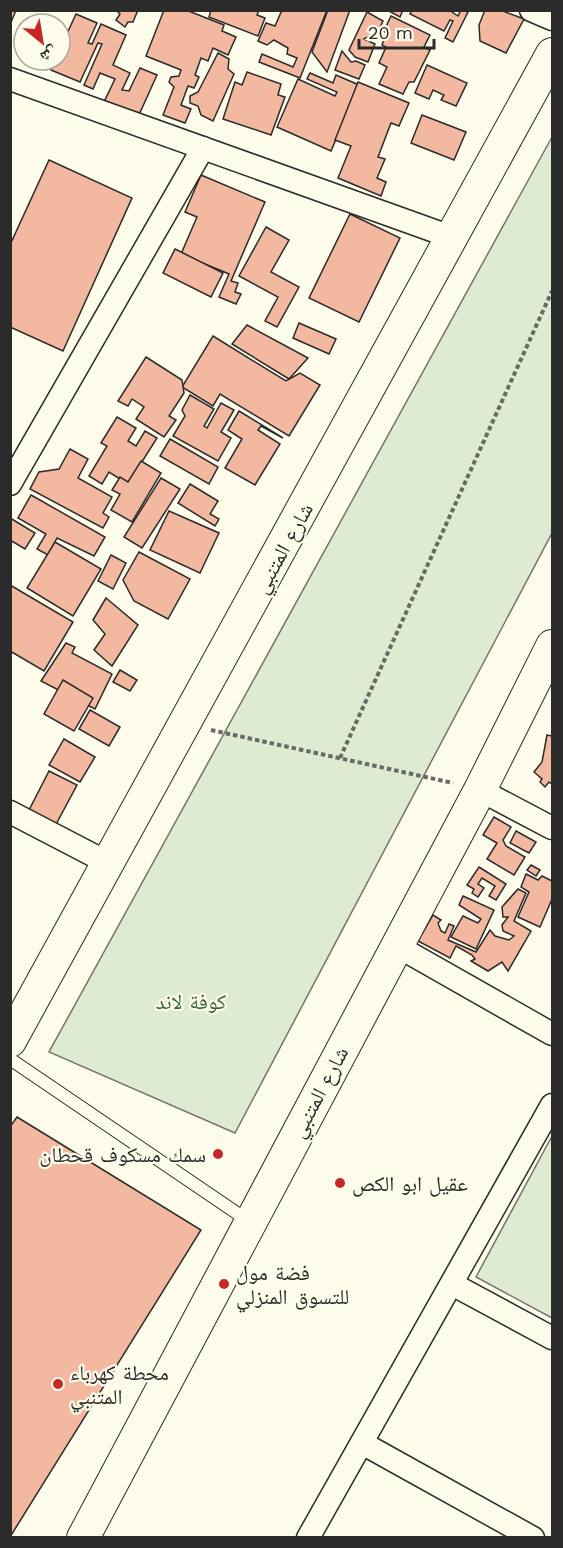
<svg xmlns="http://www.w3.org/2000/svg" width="563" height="1548" font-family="'Work Sans','Noto Naskh Arabic',sans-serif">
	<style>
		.green { fill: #deebd1; stroke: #74746e; stroke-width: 1.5 }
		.building { fill: #f2b8a0; stroke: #2b2b2b; stroke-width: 1.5 }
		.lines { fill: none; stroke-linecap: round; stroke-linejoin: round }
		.lane-casing { stroke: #2b2b2b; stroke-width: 14 }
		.street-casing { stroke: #2b2b2b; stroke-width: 25 }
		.secondary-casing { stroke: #2b2b2b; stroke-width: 34 }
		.path { stroke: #6a6964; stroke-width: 4; stroke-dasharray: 4.5 3; stroke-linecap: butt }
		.lane { stroke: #fdfbea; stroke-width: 12 }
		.street { stroke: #fdfbea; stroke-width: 22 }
		.secondary { stroke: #fdfbea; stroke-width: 32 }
		.poi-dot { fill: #c62828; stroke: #fdfbea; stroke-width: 2 }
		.labels { text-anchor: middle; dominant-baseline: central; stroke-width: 4.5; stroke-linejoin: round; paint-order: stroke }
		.street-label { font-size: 21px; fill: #2b2b2b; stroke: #fdfbea }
		.park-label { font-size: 21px; fill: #34623c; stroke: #fdfbea }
		.poi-label { font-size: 21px; fill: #2b2b2b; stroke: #fdfbea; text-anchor: start }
	</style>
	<rect width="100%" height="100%" fill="#fdfbea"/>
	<!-- green -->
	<g class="green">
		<polygon points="552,137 552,533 235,1133 49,1052"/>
		<polygon points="552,1136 552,1318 476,1277"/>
	</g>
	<!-- building -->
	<g class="building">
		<polygon points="10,10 16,10 10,25"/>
		<polygon points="116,10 138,10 133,22 128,22 125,27 116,20 120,14"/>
		<polygon points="186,10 224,25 222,31 236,37 228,55 213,48 208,61 201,58 195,75 199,77 194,88 188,86 181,105 191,109 185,123 163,115 174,87 169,82 171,77 179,76 181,70 146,56 164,10"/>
		<polygon points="211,10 259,10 257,15 265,18 258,36 209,17"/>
		<polygon points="282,10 327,10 300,78 259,62 262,54 293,67 297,58 287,54 288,48 274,40 267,45 258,41 266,23 275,26"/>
		<polygon points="328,10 350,10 327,72 312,52"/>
		<polygon points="387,10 403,10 400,17"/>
		<polygon points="412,10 449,10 458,16 461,10 468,12 453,42 445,38 453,21 450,20 444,31 410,14"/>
		<polygon points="485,10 500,10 524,19 506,53 480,41 479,25"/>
		<polygon points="367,12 383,21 378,32 364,39 375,44 368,62 355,57 349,50"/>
		<polygon points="76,14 97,23 88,43 92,44 101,24 126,35 113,65 130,73 122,90 129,91 140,68 157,75 138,117 104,102 115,79 100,73 93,89 84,85 102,44 98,43 80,82 51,70 55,60 60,60 60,49"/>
		<polygon points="391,16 430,35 424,47 430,50 414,82 409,82 403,94 379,84 387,67 379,63 386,47 382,45 386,34 384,31"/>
		<polygon points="342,51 351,62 356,61 365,65 359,79 335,70"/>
		<polygon points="218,53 229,59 228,69 234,74 213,121 201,115 198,106 190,103 190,96 198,92"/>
		<polygon points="427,65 467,83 456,106 441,100 444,95 433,90 429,99 415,93"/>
		<polygon points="247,72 281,84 278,95 285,97 271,135 223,119 235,82 242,85"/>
		<polygon points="310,73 333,83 336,75 359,85 331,151 277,127 298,79 335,96 337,92 307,79"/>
		<polygon points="358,82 409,103 399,126 391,123 378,157 385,159 377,178 386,182 381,196 338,178 351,146 335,140"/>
		<polygon points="422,115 466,132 454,160 411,143"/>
		<polygon points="49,160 132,198 63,351 10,327 10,245"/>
		<polygon points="201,175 265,202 231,281 238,283 235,292 241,294 236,304 219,297 229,274 181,254 197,217 185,212"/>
		<polygon points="350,214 400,238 359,322 309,298"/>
		<polygon points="266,227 289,240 271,272 299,287 277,327 265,321 278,297 239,276"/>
		<polygon points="175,249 223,273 211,297 163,273"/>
		<polygon points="299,323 336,339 329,354 293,338"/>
		<polygon points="247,325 308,358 289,379 232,344"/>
		<polygon points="213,336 286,381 300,373 320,385 289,436 220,394 213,406 182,387"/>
		<polygon points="146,357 182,380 184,393 169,416 176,420 164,437 136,419 144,407 132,399 128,406 118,401"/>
		<polygon points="190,395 214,409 204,426 207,428 221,403 234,410 221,432 231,438 218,461 173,436 185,416 182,410"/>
		<polygon points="239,411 283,438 261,426 258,430 280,444 255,485 225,468 242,439 228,430"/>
		<polygon points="117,417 136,428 128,441 136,446 145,431 157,438 128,484 109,472 102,484 89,476 107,446 101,443"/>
		<polygon points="170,439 218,467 209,484 160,456"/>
		<polygon points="70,449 88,459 78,478 112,497 103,513 109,517 103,528 30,489 39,472 59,469"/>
		<polygon points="141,461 161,473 132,522 111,510 120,494 112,490 120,477 128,482"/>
		<polygon points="161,478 180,489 142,548 124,537"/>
		<polygon points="190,484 218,501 210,514 219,519 215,526 178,503"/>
		<polygon points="31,495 105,537 94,556 57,538 48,555 37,549 46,534 18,518"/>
		<polygon points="169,511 219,533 200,573 150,550"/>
		<polygon points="10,518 35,533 25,549 10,540"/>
		<polygon points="55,542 101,569 73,616 27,588"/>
		<polygon points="139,552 190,579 168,619 134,601 123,580"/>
		<polygon points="111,555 126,563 113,589 98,581"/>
		<polygon points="10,585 73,622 44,671 10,651"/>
		<polygon points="106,598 138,625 112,666 94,650 105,634 93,620"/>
		<polygon points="66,643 75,647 72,653 112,674 95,709 41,681"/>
		<polygon points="120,670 137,680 130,691 113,682"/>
		<polygon points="63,680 93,698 74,731 44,714"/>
		<polygon points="90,710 120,727 109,746 79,729"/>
		<polygon points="547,735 552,736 552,784 549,782 545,787 540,782 542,779 534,772 542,762"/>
		<polygon points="64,739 95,757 80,782 49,765"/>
		<polygon points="49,771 77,785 53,830 26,816"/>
		<polygon points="494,817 511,827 503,840 506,846 525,857 514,875 487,859 497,843 483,835"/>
		<polygon points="516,831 536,842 529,853 510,843"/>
		<polygon points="531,865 540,870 536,876 527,870"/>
		<polygon points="479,867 506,884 496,900 489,896 495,886 482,878 478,884 484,888 478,897 472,893 474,889 467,885"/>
		<polygon points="526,874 538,880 542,876 552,881 552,899 540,927 518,917 529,892 521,887"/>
		<polygon points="518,889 526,893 514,921 531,931 508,971 502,962 488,971 471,961 475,959 472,955 456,946 450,958 418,941 433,915 441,920 438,923 441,931 445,933 449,924 454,926 448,940 476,952 490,930 495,936 509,940 514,936 503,931 502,925 508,917 503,917 502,907"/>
		<polygon points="463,896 494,910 476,949 451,937 463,916 478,923 481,919 459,905"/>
		<polygon points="17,1117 201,1230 10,1537 10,1127"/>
	</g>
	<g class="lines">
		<!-- lane casing -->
		<g class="lane-casing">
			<polyline id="lane" points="10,1059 250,1222"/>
		</g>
		<!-- street casing -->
		<g class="street-casing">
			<g id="street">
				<polyline points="531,10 552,19"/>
				<polyline points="10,79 454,238"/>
				<polyline points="10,484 203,148"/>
				<polyline points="480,790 552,828"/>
				<polyline points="10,812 110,864"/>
				<polyline points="397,946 552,1034"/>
				<polyline points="452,1284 552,1338"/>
				<polyline points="362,1443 533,1538"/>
				<polyline points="308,1538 552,1105"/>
			</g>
		</g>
		<!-- secondary casing -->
		<g class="secondary-casing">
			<g id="secondary">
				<polyline points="10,1041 552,54"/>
				<polyline points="83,1538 480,790 552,646"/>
			</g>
		</g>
		<!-- path -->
		<g class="path">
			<polyline points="211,730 453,783"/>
			<polyline points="340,758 552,291"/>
		</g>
		<!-- lane -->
		<use href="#lane" class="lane"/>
		<!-- street -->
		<use href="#street" class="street"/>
		<!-- secondary -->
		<use href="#secondary" class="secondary"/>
	</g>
	<!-- markers -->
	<g class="poi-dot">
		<circle cx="218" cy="1154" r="6"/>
		<circle cx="340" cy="1183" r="6"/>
		<circle cx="224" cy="1284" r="6"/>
		<circle cx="58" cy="1384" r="6"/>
	</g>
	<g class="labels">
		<!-- street labels -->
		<g class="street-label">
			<text transform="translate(283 548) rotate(-61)">شارع المتنبي</text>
			<text transform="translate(319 1092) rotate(-62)">شارع المتنبي</text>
		</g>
		<!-- park labels -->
		<g class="park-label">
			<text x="191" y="1001">كوفة لاند</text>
		</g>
		<!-- poi labels -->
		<g class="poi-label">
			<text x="206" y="1154" text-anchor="end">سمك مسكوف قحطان</text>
			<text x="352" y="1183">عقيل ابو الكص</text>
			<text x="236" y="1272">فضة مول<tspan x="236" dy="24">للتسوق المنزلي</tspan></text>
			<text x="70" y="1372">محطة كهرباء<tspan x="70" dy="24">المتنبي</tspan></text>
		</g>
	</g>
	<!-- border -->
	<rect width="563" height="1548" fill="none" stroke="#2b2b2b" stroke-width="24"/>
	<!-- north arrow -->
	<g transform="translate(42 42) rotate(150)"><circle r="28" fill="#fdfbea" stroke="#a9a89e" stroke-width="1.5"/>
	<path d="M0-4.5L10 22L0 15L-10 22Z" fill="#c62828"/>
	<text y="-9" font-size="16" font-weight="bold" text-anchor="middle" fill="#2b2b2b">ش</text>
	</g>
	<!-- scale -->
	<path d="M359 39v9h75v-9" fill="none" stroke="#2b2b2b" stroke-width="3"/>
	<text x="368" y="39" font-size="18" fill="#2b2b2b" stroke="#fdfbea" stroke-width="4.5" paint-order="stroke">20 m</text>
</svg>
